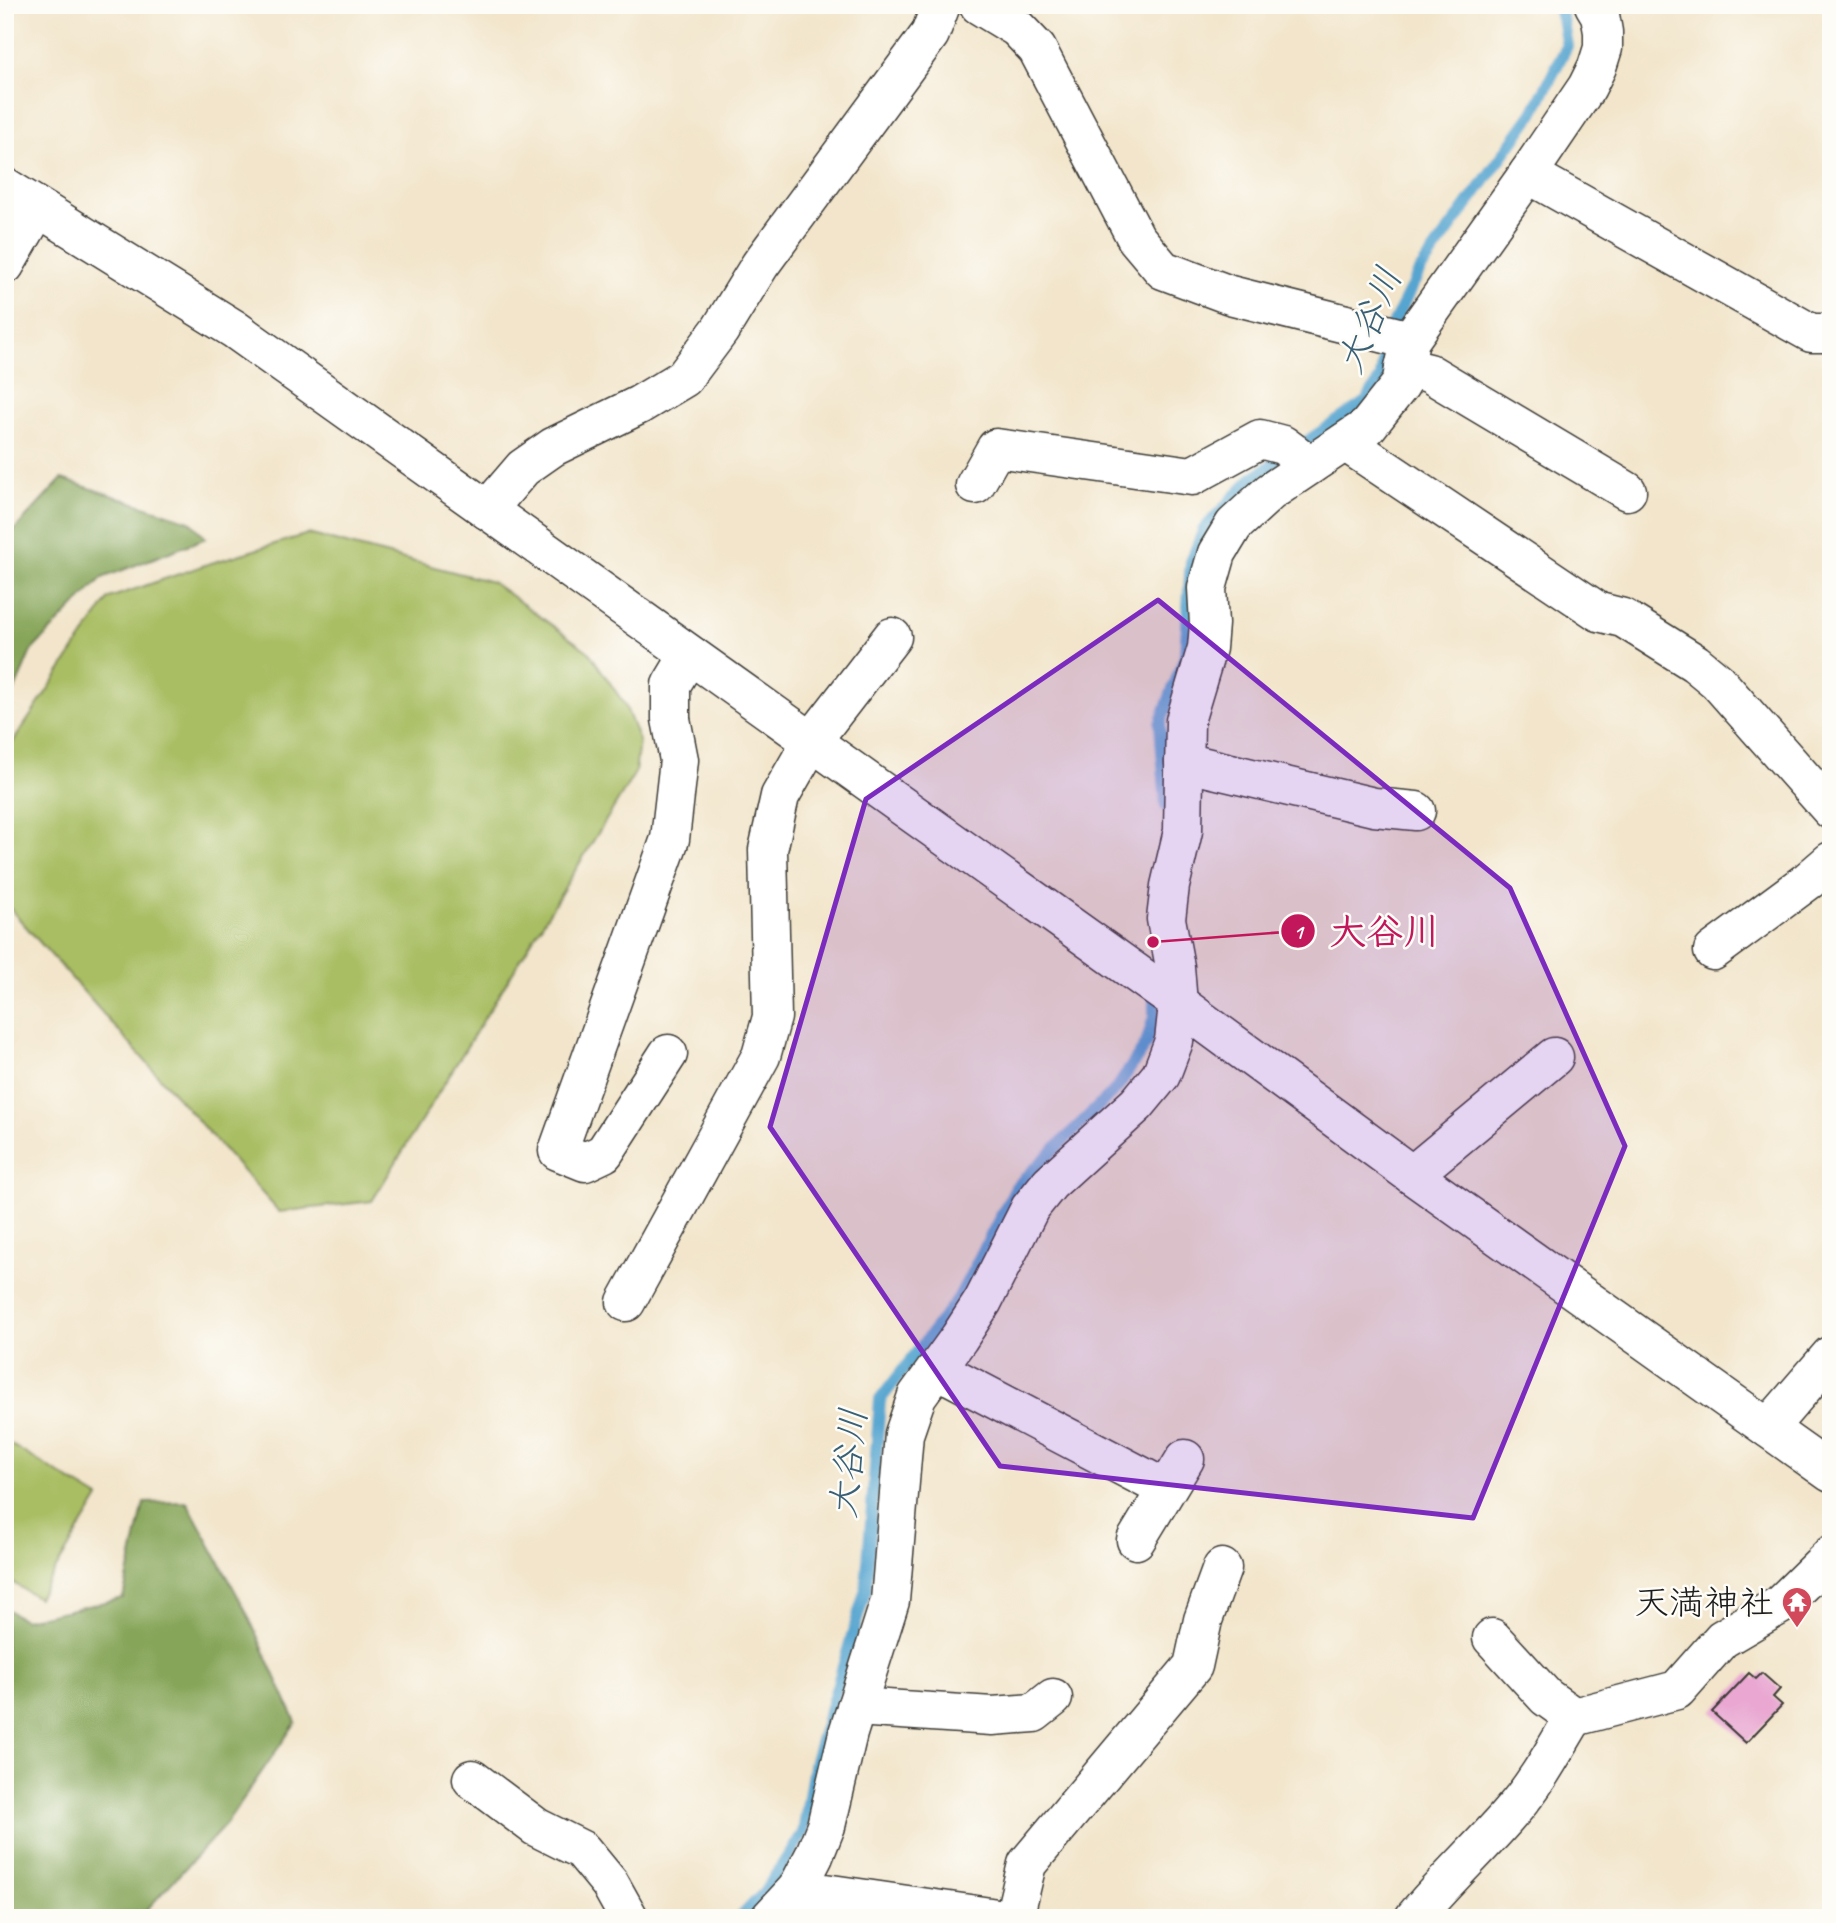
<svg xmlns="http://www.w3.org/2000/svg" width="1836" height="1923" font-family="Caveat,'Klee One',sans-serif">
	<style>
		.green { fill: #a9be63; stroke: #626d40; stroke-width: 2 }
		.forest { fill: #86a559; stroke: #51603a; stroke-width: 2 }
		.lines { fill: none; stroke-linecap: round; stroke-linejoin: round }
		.stream { stroke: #57a5d0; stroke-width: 12 }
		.building { fill: #e9a7d2 }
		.minor-casing { stroke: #3c3a36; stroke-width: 41 }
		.minor { stroke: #fff; stroke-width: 38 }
		.marked { fill: #7b2cbf; fill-opacity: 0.2; stroke: #7b2cbf; stroke-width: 5; stroke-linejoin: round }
		.labels { text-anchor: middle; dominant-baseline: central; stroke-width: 5; stroke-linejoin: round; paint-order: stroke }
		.poi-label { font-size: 35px; fill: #1c1c1c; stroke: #fdfcf7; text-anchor: end }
		.water-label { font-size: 37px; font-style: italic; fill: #3a6076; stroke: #fdfcf7 }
		.leader { fill: none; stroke: #c2185b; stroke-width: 2.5 }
		.callout-dot { fill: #c2185b; stroke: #fdfcf7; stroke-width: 2.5 }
		.mark-label { font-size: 21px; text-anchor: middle; font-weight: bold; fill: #fff }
		.callout-label { font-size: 37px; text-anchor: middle; font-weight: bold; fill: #c2185b; stroke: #fdfcf7; stroke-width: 5; stroke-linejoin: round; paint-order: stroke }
	</style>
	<rect width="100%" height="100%" fill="#fdfcf7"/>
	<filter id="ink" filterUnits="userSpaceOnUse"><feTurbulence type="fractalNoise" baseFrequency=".0143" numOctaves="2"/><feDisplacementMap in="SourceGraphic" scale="14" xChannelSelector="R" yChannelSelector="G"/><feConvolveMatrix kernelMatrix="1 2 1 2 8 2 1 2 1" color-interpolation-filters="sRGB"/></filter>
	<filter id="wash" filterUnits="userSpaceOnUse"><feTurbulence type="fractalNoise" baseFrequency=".00686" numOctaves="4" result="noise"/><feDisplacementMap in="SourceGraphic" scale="28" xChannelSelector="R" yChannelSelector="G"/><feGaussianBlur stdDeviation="1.57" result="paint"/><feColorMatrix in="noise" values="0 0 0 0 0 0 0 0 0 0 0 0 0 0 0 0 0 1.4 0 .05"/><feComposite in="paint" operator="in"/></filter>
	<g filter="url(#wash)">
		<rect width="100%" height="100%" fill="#f2e5cb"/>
		<!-- green -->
		<g class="green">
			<polygon points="308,534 492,582 589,652 625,705 639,741 635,773 372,1201 279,1212 5,903 5,754 109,598 208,564"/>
			<polygon points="5,1441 99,1498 38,1598 5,1578"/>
		</g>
		<!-- forest -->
		<g class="forest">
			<polygon points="62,479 190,521 206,538 102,578 31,651 5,713 5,540"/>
			<polygon points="187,1502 246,1611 296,1722 226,1824 139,1918 5,1918 5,1608 24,1620 123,1598 144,1503"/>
		</g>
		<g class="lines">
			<!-- stream -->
			<g class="stream">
				<polyline points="1166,806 1160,724 1185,656 1191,562 1204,529 1251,479 1367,401 1381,377 1387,337 1419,272 1533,113 1567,46 1562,18 1556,5"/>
				<polyline points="740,1918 764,1893 803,1833 815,1761 866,1589 880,1400 958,1299 1016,1187 1117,1088 1146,1044 1154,1017 1154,995"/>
			</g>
		</g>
		<g id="blocks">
			<!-- building -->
			<polygon class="building" points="1749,1673 1756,1679 1762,1673 1780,1689 1773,1697 1782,1705 1746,1743 1712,1712"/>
		</g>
	</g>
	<g filter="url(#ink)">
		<use href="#blocks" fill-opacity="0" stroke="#3c3a36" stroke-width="2"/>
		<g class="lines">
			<!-- minor casing -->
			<g class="minor-casing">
				<g id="minor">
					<polyline points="979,5 1017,28 1037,49 1136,238 1163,270 1230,295 1410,340"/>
					<polyline points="1528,174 1811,333 1831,333"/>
					<polyline points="5,187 234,329 1167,995 1412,1175 1831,1473"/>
					<polyline points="5,265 38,208"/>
					<polyline points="1404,367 1429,373 1627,491"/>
					<polyline points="1345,442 1599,612 1623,618 1695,663 1717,681 1831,810"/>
					<polyline points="975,485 996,448 1192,476 1260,439 1283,445 1310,465"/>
					<polyline points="487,510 523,468 553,447 639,405 684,378 720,330 760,265 930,34 941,5"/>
					<polyline points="1184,762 1374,807 1416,811"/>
					<polyline points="1713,951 1809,880 1831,861"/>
					<polyline points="668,1054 604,1153 585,1162 558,1151 670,839 679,760 671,719 671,685 689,655"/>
					<polyline points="1412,1175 1554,1057"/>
					<polyline points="626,1302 761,1056 772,1017 768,850 780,796 811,742 892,637"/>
					<polyline points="937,1369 1166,1489"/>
					<polyline points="1768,1428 1831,1355"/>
					<polyline points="1136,1540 1185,1459"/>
					<polyline points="856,1707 992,1716 1034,1713 1053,1698"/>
					<polyline points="1574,1717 1677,1690 1722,1639 1780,1605 1831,1555"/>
					<polyline points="472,1779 536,1827 582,1850 610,1884 629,1918"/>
					<polyline points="797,1889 997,1918"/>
					<polyline points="770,1918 797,1889 814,1856 826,1826 848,1733 890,1601 904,1434 917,1396 959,1338 983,1301 1030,1208 1050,1183 1137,1104 1161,1075 1174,1041 1178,1004 1175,967 1166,919 1170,886 1183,831 1185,721 1207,648 1209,624 1207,588 1217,553 1234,525 1270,492 1367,427 1401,384 1410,340 1528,174 1587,87 1597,67 1603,48 1603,32 1600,15 1594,5"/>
					<polyline points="1014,1918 1027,1864 1193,1666 1203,1620 1222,1568"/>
					<path d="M 1414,1918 C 1445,1880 1481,1848 1512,1811 C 1537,1783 1555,1749 1574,1717 L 1546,1697 L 1492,1638"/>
				</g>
			</g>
			<!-- minor -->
			<use href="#minor" class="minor"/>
		</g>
	</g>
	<!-- marked area -->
	<path class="marked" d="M 1158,600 L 1510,888 L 1625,1146 L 1473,1518 L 1000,1466 L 770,1127 L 866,799 Z"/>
	<!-- icons -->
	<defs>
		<g id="temple-pin" transform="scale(1.575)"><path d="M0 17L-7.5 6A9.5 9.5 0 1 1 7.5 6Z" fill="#d1495b" stroke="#fdfcf7"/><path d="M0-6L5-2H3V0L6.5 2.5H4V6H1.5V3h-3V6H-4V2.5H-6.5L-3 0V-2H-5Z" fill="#fff"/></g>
	</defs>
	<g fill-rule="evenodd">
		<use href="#temple-pin" x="1797" y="1602"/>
	</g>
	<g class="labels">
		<!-- poi labels -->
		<g class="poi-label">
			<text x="1774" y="1602">天満神社</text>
		</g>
		<!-- water labels -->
		<g class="water-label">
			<text transform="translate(1369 320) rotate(-67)">大谷川</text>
			<text transform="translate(848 1463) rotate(-84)">大谷川</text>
		</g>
	</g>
	<!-- callouts -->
	<path class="leader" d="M1153 942L1298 931"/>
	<g class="callout-dot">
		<circle cx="1153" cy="942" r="7"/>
		<circle cx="1298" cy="931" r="18"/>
	</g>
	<g class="mark-label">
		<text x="1298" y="939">1</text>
	</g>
	<g class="callout-label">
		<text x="1385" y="944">大谷川</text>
	</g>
	<!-- margin -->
	<rect width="1836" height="1923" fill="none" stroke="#fdfcf7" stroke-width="28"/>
</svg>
